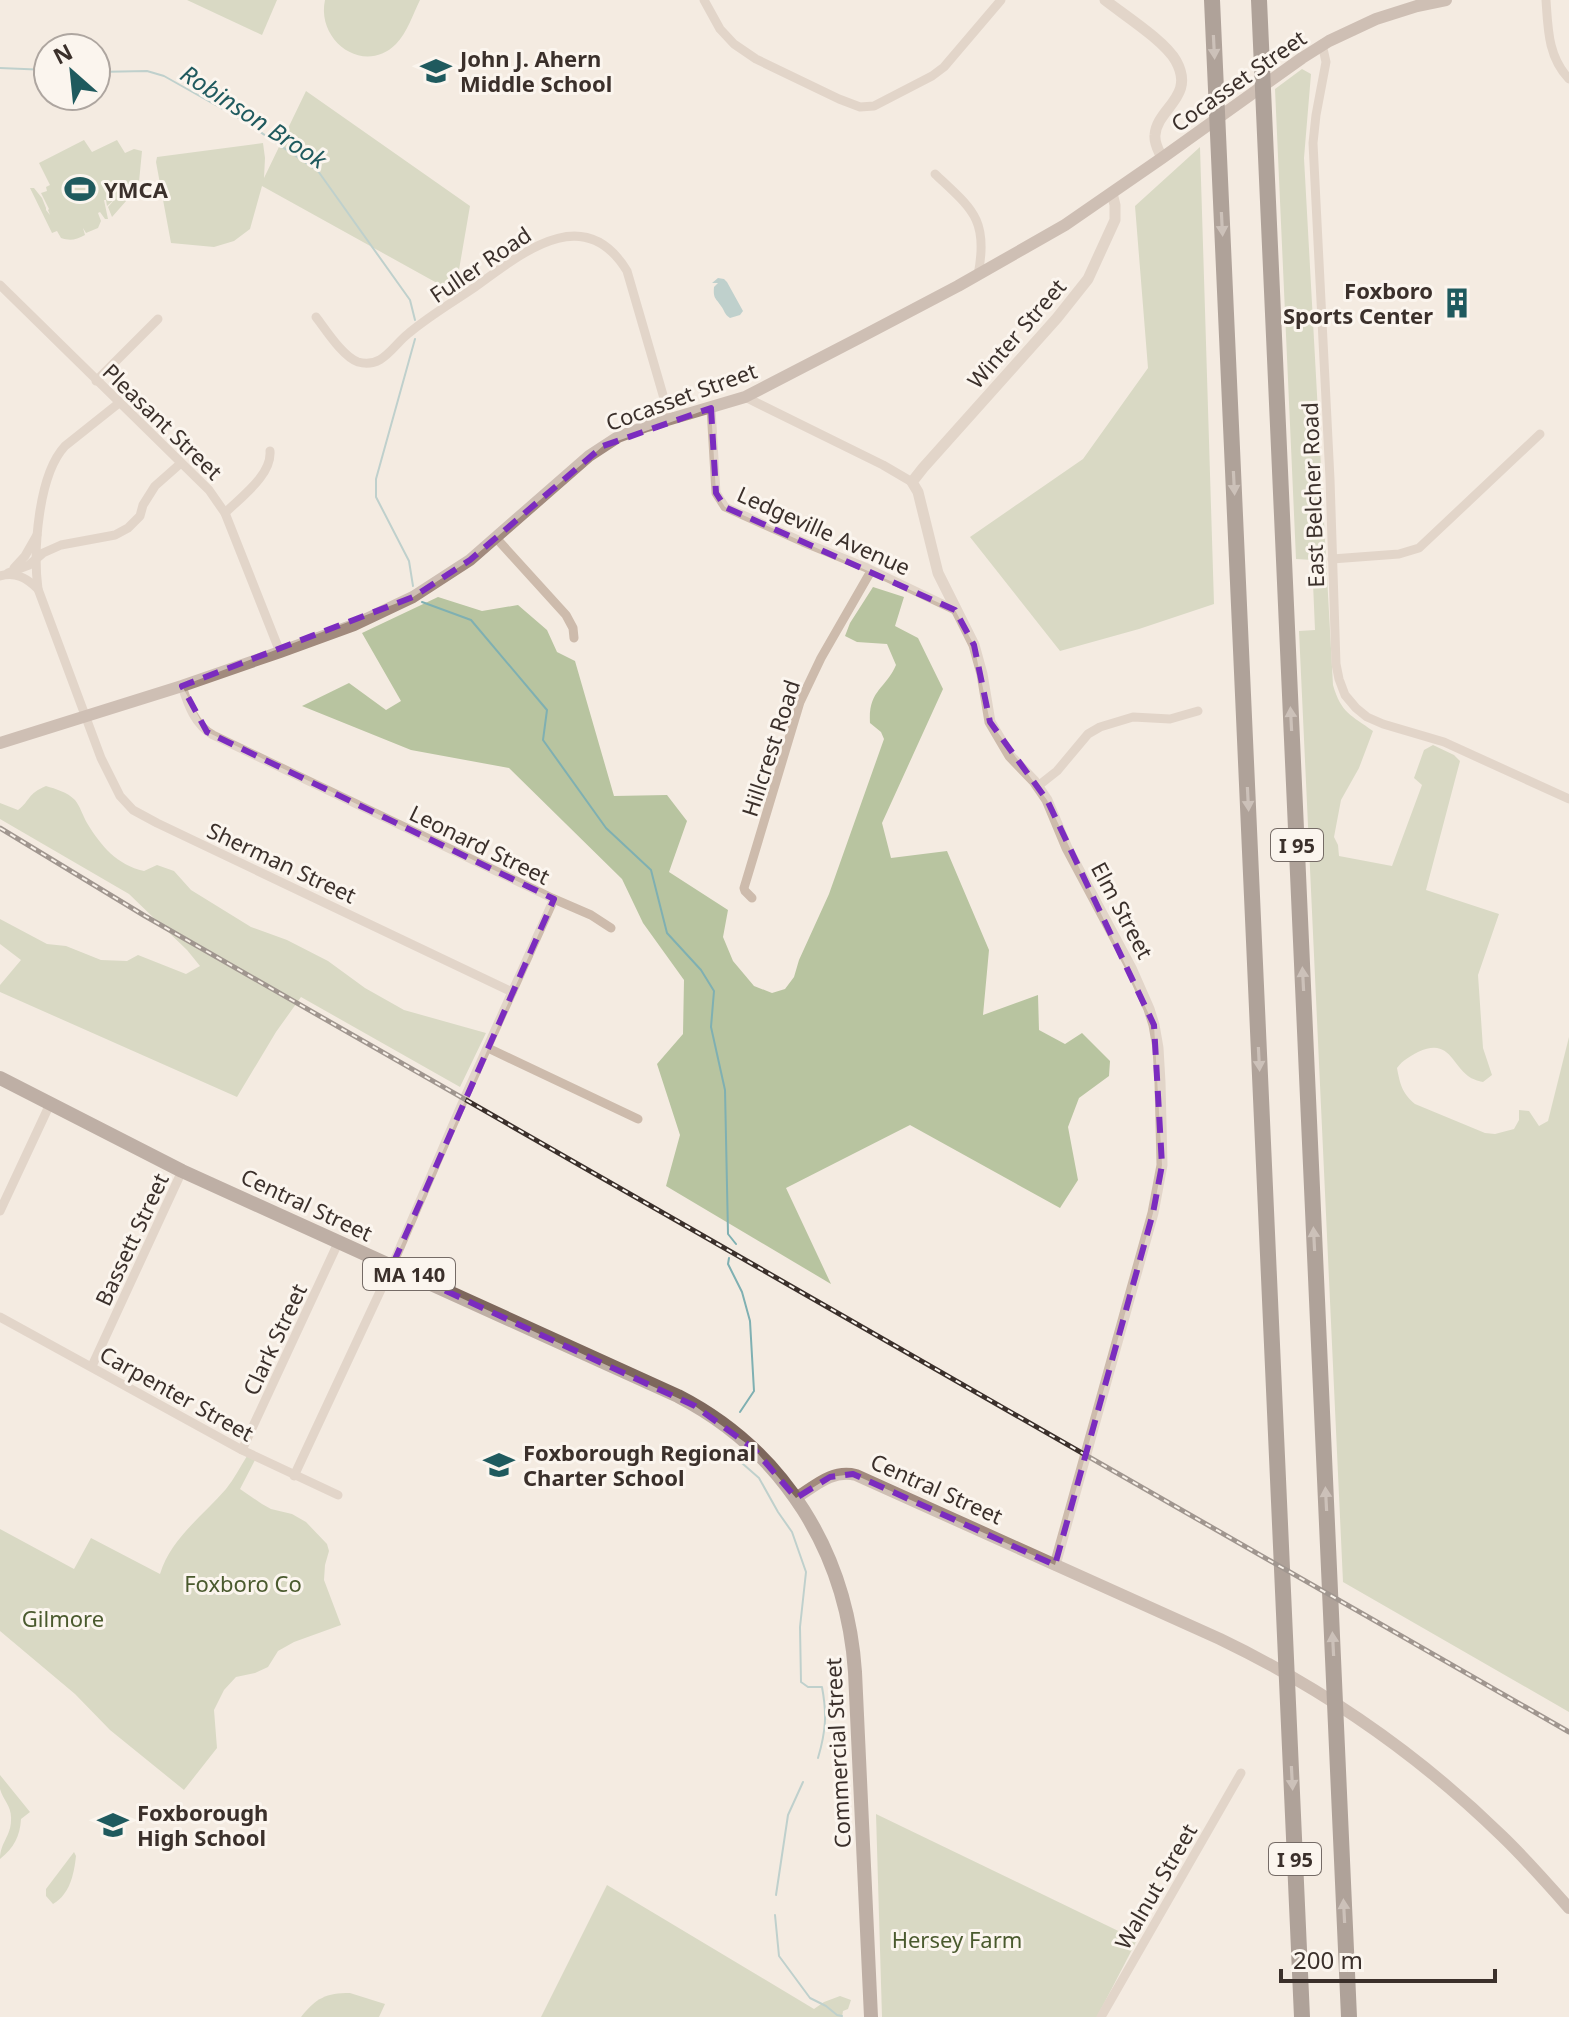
<svg xmlns="http://www.w3.org/2000/svg" width="1569" height="2017" font-family="'Noto Sans',sans-serif">
	<style>
		.green { fill: #b8c4a0 }
		.water { fill: #7fb0b2 }
		.lines { fill: none; stroke-linecap: round; stroke-linejoin: round }
		.stream { stroke: #7fb0b2; stroke-width: 2 }
		.minor { stroke: #cdbbac; stroke-width: 9 }
		.tertiary { stroke: #cdbbac; stroke-width: 11 }
		.secondary { stroke: #a18a7d; stroke-width: 12 }
		.primary { stroke: #7d675c; stroke-width: 14 }
		.motorway { stroke: #5c4a42; stroke-width: 16 }
		.rail-casing { stroke: #3b302b; stroke-width: 5 }
		.rail { stroke: #fbf5ee; stroke-width: 2; stroke-dasharray: 6; stroke-linecap: butt }
		.oneway { fill: #9c8e87 }
		.marked { fill: none; stroke: #7b2cbf; stroke-width: 6; stroke-dasharray: 16 10; stroke-linejoin: round }
		.labels { text-anchor: middle; dominant-baseline: central; stroke-width: 6; stroke-linejoin: round; paint-order: stroke }
		.shield { fill: #fbf5ee; stroke: #756b66; stroke-width: 2 }
		.shield-label { font-size: 20px; font-weight: bold; fill: #3b302b }
		.poi-label { font-size: 22px; font-weight: bold; fill: #3b302b; stroke: #fbf5ee; text-anchor: start }
		.street-label { font-size: 22px; fill: #3b302b; stroke: #fbf5ee }
		.park-label { font-size: 22px; fill: #4a5a2e; stroke: #fbf5ee }
		.water-label { font-size: 24px; font-style: italic; fill: #1f5a5e; stroke: #fbf5ee }
	</style>
	<rect width="100%" height="100%" fill="#f4ebe1"/>
	<!-- green -->
	<g class="green">
		<polygon points="187,0 277,0 262,35"/>
		<path d="M 325,0 L 420,0 C 413,14 407,33 396,44 C 364,76 316,41 325,0 Z"/>
		<path d="M 1302,69 L 1311,74 L 1304,158 L 1333,685 C 1341,713 1351,715 1373,731 L 1359,768 L 1341,800 L 1334,837 L 1338,845 L 1339,856 L 1392,866 L 1422,785 L 1414,778 L 1424,750 L 1433,745 L 1454,755 L 1460,761 L 1426,890 L 1499,914 L 1478,975 L 1483,1048 L 1492,1075 L 1483,1082 C 1481,1082 1473,1079 1471,1078 C 1451,1065 1450,1037 1418,1052 C 1409,1057 1403,1060 1397,1068 C 1400,1084 1402,1093 1415,1104 L 1485,1133 L 1495,1134 L 1514,1129 L 1519,1120 L 1519,1110 L 1529,1111 L 1539,1126 L 1548,1121 L 1569,1037 L 1569,1712 L 1343,1582 L 1299,631 L 1315,630 L 1312,560 L 1296,559 L 1275,89 Z"/>
		<polygon points="306,91 470,206 455,293 262,186 250,229 234,241 214,247 171,243 156,162 157,157 263,143 265,158 264,178"/>
		<path d="M 84,140 L 92,152 L 117,140 L 125,153 L 134,149 L 142,151 L 139,182 L 137,182 L 134,192 L 112,217 L 108,207 L 115,199 L 107,206 L 106,200 L 104,200 L 108,219 L 105,219 L 100,212 L 98,213 L 101,221 L 98,228 L 86,233 L 83,228 L 85,235 C 76,240 70,241 61,238 L 57,231 L 52,233 L 30,188 L 34,188 L 42,198 L 46,208 L 46,210 L 50,215 L 48,210 L 49,209 L 41,193 L 47,191 L 46,187 L 50,185 L 39,163 Z"/>
		<polygon points="1200,147 1214,604 1139,629 1060,651 970,537 1083,459 1148,368 1135,206"/>
		<path d="M 873,587 L 904,597 L 895,626 L 918,638 L 943,689 L 882,823 L 891,858 L 947,851 L 989,950 L 983,1015 L 1038,995 L 1039,1030 L 1065,1044 L 1082,1033 L 1110,1061 L 1109,1076 L 1079,1098 L 1068,1127 L 1078,1180 L 1060,1208 L 910,1125 L 786,1188 L 831,1284 L 666,1186 L 680,1135 L 657,1064 L 683,1034 L 684,980 L 643,923 L 622,879 L 509,768 L 411,750 L 302,706 L 349,683 L 386,710 L 401,701 L 362,633 L 438,597 L 482,611 L 518,605 L 547,630 L 557,652 L 575,661 L 614,796 L 667,795 L 687,821 L 669,872 L 728,910 L 723,937 L 733,961 L 754,986 L 772,993 L 785,989 L 794,977 L 799,960 L 829,894 L 884,739 L 881,732 L 870,723 C 868,690 885,690 896,665 L 887,644 L 857,642 L 845,636 L 850,623 Z"/>
		<path d="M 46,786 C 56,789 67,792 75,800 C 80,806 83,816 87,823 C 101,846 117,865 144,871 L 157,865 L 174,871 L 191,890 L 251,927 L 287,940 L 328,961 L 365,988 L 404,1010 L 486,1033 L 460,1087 L 301,997 L 276,1032 L 237,1097 L 0,992 L 0,985 L 21,960 L 0,944 L 0,919 L 47,944 L 66,946 L 101,960 L 127,961 L 138,955 L 186,974 L 200,966 L 187,950 L 129,894 L 0,819 L 0,803 L 18,810 C 31,800 27,794 46,786 Z"/>
		<path d="M 247,1456 L 255,1460 L 240,1489 L 262,1504 L 271,1509 L 292,1514 L 306,1522 L 327,1544 L 329,1551 L 325,1565 L 324,1580 L 341,1625 L 294,1642 L 278,1651 L 268,1667 L 255,1673 L 236,1677 L 224,1690 L 214,1710 L 217,1748 L 184,1790 L 110,1730 L 75,1694 L 0,1631 L 0,1529 L 74,1569 L 91,1538 L 160,1574 C 171,1538 202,1517 226,1489 C 234,1479 240,1467 247,1456 Z"/>
		<path d="M 0,1775 L 30,1812 L 21,1819 C 20,1836 14,1848 0,1859 C 0,1843 11,1836 11,1820 C 12,1806 3,1800 0,1789 C 0,1784 0,1780 0,1775 Z"/>
		<polygon points="876,1814 1137,1940 1097,2017 882,2017"/>
		<path d="M 74,1852 L 76,1856 C 74,1874 70,1894 53,1904 L 46,1896 L 46,1889 Z"/>
		<polygon points="607,1885 814,2009 824,2002 840,1996 851,2000 848,2009 843,2011 842,2017 541,2017"/>
		<path d="M 350,1993 L 385,2004 L 379,2017 L 301,2017 C 316,1998 326,1993 350,1993 Z"/>
	</g>
	<!-- water -->
	<path class="water" d="M 718,278 L 724,279 L 727,282 L 743,311 L 740,315 L 730,318 C 724,314 725,311 721,306 C 716,298 713,299 714,287 L 718,283 L 712,283 Z"/>
	<g class="lines">
		<!-- stream -->
		<g class="stream">
			<polyline points="0,68 48,70"/>
			<polyline points="96,72 147,71 164,76 244,121 318,171 410,300 415,320"/>
			<polyline points="413,586 409,561 376,497 376,479 415,339"/>
			<polyline points="422,602 471,620 547,710 543,740 606,828 651,870 667,933 701,970 714,991 711,1027 725,1090 728,1234 736,1244"/>
			<polyline points="729,1258 728,1264 742,1292 750,1321 754,1391 740,1412"/>
			<path d="M 727,1450 L 759,1478 L 778,1512 L 792,1532 L 806,1572 L 800,1627 L 801,1682 L 808,1687 L 822,1687 C 827,1714 826,1731 818,1758"/>
			<polyline points="776,1895 788,1815 803,1782"/>
			<polyline points="775,1915 779,1956 810,1998 826,2006 837,2015 842,2016"/>
		</g>
		<!-- minor -->
		<g class="minor">
			<polyline points="704,0 720,29 734,44 756,59 839,99 860,107 874,106 932,76 944,67 1001,0"/>
			<path d="M 1546,0 C 1548,29 1548,57 1569,79"/>
			<polyline points="1322,44 1326,62 1316,115 1313,143 1330,479 1336,664 1339,679 1345,695 1356,708 1367,717 1383,724 1444,742 1569,799"/>
			<path d="M 935,174 C 972,209 989,219 978,275"/>
			<polyline points="0,285 209,490 225,513 280,652"/>
			<path d="M 316,317 C 326,330 343,357 358,362 C 383,369 393,345 409,333 C 429,316 453,302 475,287 C 521,254 584,200 627,271 L 670,419"/>
			<polyline points="96,381 158,319"/>
			<polyline points="745,397 883,465 912,482"/>
			<path d="M 119,403 L 65,446 C 38,475 33,551 38,589 L 101,758 L 120,796 L 133,810 L 157,823 L 512,992"/>
			<polyline points="711,408 716,493 725,507 803,542 867,568 955,610"/>
			<path d="M 225,513 C 241,497 272,475 270,451"/>
			<polyline points="497,539 566,615 573,628 574,638"/>
			<polyline points="1332,559 1399,554 1419,548 1540,434"/>
			<polyline points="14,568 25,556 37,535"/>
			<polyline points="8,573 29,565 43,553 61,545 115,535 128,528 140,516 143,505 155,486 181,463"/>
			<path d="M 0,576 C 15,571 27,578 38,589"/>
			<path d="M 182,686 C 188,705 195,725 213,735 L 554,899 L 591,915 L 611,928"/>
			<polyline points="1038,786 1057,771 1088,734 1100,727 1133,717 1170,719 1198,711"/>
			<polyline points="752,898 745,891 744,888 800,702 821,658 871,571"/>
			<polyline points="488,1048 638,1119"/>
			<polyline points="0,1211 50,1104"/>
			<polyline points="0,1317 242,1450 338,1495"/>
			<polyline points="92,1366 182,1171"/>
			<polyline points="242,1450 338,1243"/>
			<polyline points="294,1476 392,1266 464,1099 554,899"/>
			<polyline points="1101,2017 1241,1773"/>
		</g>
		<!-- tertiary -->
		<g class="tertiary">
			<path d="M 1105,0 C 1124,15 1165,41 1176,61 C 1196,97 1157,108 1155,135 C 1154,144 1159,151 1162,158"/>
			<polyline points="1055,1565 1153,1213 1162,1165 1160,1082 1158,1048 1154,1025 1149,1009 1131,968 1067,848 1047,800 1034,781 1010,756 990,722 982,674 974,645 938,573 918,492 912,482 923,468 1057,318 1088,279 1115,220 1115,205 1112,193"/>
		</g>
		<!-- secondary -->
		<g class="secondary">
			<polyline points="0,743 182,686 280,652 354,625 413,597 470,560 589,456 618,437 647,426 745,397 861,337 958,286 1065,225 1162,158 1302,58 1329,41 1376,19 1417,6 1446,0"/>
			<path d="M 796,1498 C 815,1486 832,1469 856,1475 L 1220,1639 C 1324,1689 1419,1755 1502,1836 C 1525,1858 1547,1883 1569,1908"/>
		</g>
		<!-- primary -->
		<path class="primary" d="M 0,1078 L 182,1171 L 678,1396 C 785,1451 847,1554 855,1672 L 871,2017"/>
		<!-- motorway -->
		<g class="motorway">
			<polyline points="1212,0 1302,2017"/>
			<polyline points="1259,0 1349,2017"/>
		</g>
		<!-- rail casing -->
		<g class="rail-casing">
			<polyline id="rail" points="0,828 145,916 1569,1732"/>
		</g>
		<!-- rail -->
		<use href="#rail" class="rail"/>
	</g>
	<!-- one-way arrows -->
	<defs><path id="oneway-solid" d="M-6-.8H1V-3.2L6.5 0L1 3.2V.8H-6Z" transform="scale(2)"/></defs>
	<g class="oneway">
		<use href="#oneway-solid" transform="translate(1214 47) rotate(87)"/>
		<use href="#oneway-solid" transform="translate(1222 224) rotate(87)"/>
		<use href="#oneway-solid" transform="translate(1234 483) rotate(87)"/>
		<use href="#oneway-solid" transform="translate(1291 719) rotate(-93)"/>
		<use href="#oneway-solid" transform="translate(1248 799) rotate(87)"/>
		<use href="#oneway-solid" transform="translate(1303 979) rotate(-93)"/>
		<use href="#oneway-solid" transform="translate(1259 1059) rotate(87)"/>
		<use href="#oneway-solid" transform="translate(1314 1239) rotate(-93)"/>
		<use href="#oneway-solid" transform="translate(1326 1499) rotate(-93)"/>
		<use href="#oneway-solid" transform="translate(1333 1644) rotate(-93)"/>
		<use href="#oneway-solid" transform="translate(1292 1778) rotate(87)"/>
		<use href="#oneway-solid" transform="translate(1344 1911) rotate(-93)"/>
	</g>
	<!-- marked area -->
	<path d="M0 0H1569V2017H0ZM 711,408 L 716,493 L 725,507 L 955,610 L 974,645 L 990,722 L 1047,800 L 1154,1025 L 1162,1165 L 1153,1213 L 1055,1565 L 853,1474 L 830,1477 L 796,1498 L 754,1449 L 695,1406 L 392,1266 L 554,899 L 207,732 L 182,686 L 413,597 L 470,560 L 603,446 Z" fill="#f4ebe1" fill-opacity=".55" fill-rule="evenodd"/>
	<path class="marked" d="M 711,408 L 716,493 L 725,507 L 955,610 L 974,645 L 990,722 L 1047,800 L 1154,1025 L 1162,1165 L 1153,1213 L 1055,1565 L 853,1474 L 830,1477 L 796,1498 L 754,1449 L 695,1406 L 392,1266 L 554,899 L 207,732 L 182,686 L 413,597 L 470,560 L 603,446 Z"/>
	<!-- icons -->
	<defs>
		<g id="school-bare" transform="scale(2.4)"><path d="M0-5L7-2L0 1L-7-2ZM-4 1L0 2.5L4 1V4Q0 6-4 4Z" fill="#1f5a5e" stroke="#fbf5ee" stroke-width="2.5" paint-order="stroke"/></g>
		<g id="stadium-bare" transform="scale(2.4)"><path d="M0-5a6.5 5 0 1 0 0 10a6.5 5 0 1 0 0-10ZM-3.5-1.8h7v3.6h-7Z" fill="#1f5a5e" stroke="#fbf5ee" stroke-width="2.5" paint-order="stroke"/></g>
		<g id="building-bare" transform="scale(2.4)"><path d="M-4-6H4V6H1V3H-1V6H-4ZM-2.5-4.3h1.7v1.8h-1.7ZM.8-4.3h1.7v1.8H.8ZM-2.5-1h1.7V.8h-1.7ZM.8-1h1.7V.8H.8Z" fill="#1f5a5e" stroke="#fbf5ee" stroke-width="2.5" paint-order="stroke"/></g>
	</defs>
	<g fill-rule="evenodd">
		<use href="#school-bare" x="436" y="71"/>
		<use href="#stadium-bare" x="80" y="189"/>
		<use href="#building-bare" x="1457" y="303"/>
		<use href="#school-bare" x="499" y="1465"/>
		<use href="#school-bare" x="113" y="1825"/>
	</g>
	<g class="labels">
		<!-- shield labels -->
		<g class="shield">
			<rect x="1271" y="829" width="52" height="32" rx="6"/>
			<rect x="363" y="1258" width="92" height="32" rx="6"/>
			<rect x="1269" y="1843" width="52" height="32" rx="6"/>
		</g>
		<g class="shield-label">
			<text x="1297" y="845">I 95</text>
			<text x="409" y="1274">MA 140</text>
			<text x="1295" y="1859">I 95</text>
		</g>
		<!-- poi labels -->
		<g class="poi-label">
			<text x="460" y="58">John J. Ahern<tspan x="460" dy="25">Middle School</tspan></text>
			<text x="104" y="189">YMCA</text>
			<text x="1433" y="290" text-anchor="end">Foxboro<tspan x="1433" dy="25">Sports Center</tspan></text>
			<text x="523" y="1452">Foxborough Regional<tspan x="523" dy="25">Charter School</tspan></text>
			<text x="137" y="1812">Foxborough<tspan x="137" dy="25">High School</tspan></text>
		</g>
		<!-- street labels -->
		<g class="street-label">
			<text transform="translate(1238 80) rotate(-35)">Cocasset Street</text>
			<text transform="translate(480 264) rotate(-34)">Fuller Road</text>
			<text transform="translate(1016 333) rotate(-49)">Winter Street</text>
			<text transform="translate(681 396) rotate(-20)">Cocasset Street</text>
			<text transform="translate(163 421) rotate(44)">Pleasant Street</text>
			<text transform="translate(1312 495) rotate(-92)">East Belcher Road</text>
			<text transform="translate(824 530) rotate(24)">Ledgeville Avenue</text>
			<text transform="translate(770 748) rotate(-72)">Hillcrest Road</text>
			<text transform="translate(480 844) rotate(26)">Leonard Street</text>
			<text transform="translate(282 862) rotate(25)">Sherman Street</text>
			<text transform="translate(1123 910) rotate(62)">Elm Street</text>
			<text transform="translate(307 1204) rotate(25)">Central Street</text>
			<text transform="translate(131 1239) rotate(-65)">Bassett Street</text>
			<text transform="translate(274 1339) rotate(-65)">Clark Street</text>
			<text transform="translate(177 1393) rotate(29)">Carpenter Street</text>
			<text transform="translate(937 1488) rotate(24)">Central Street</text>
			<text transform="translate(837 1753) rotate(-93)">Commercial Street</text>
			<text transform="translate(1155 1886) rotate(-60)">Walnut Street</text>
		</g>
		<!-- park labels -->
		<g class="park-label">
			<text x="243" y="1583">Foxboro Co</text>
			<text x="63" y="1618">Gilmore</text>
			<text x="957" y="1939">Hersey Farm</text>
		</g>
		<!-- water labels -->
		<g class="water-label">
			<text transform="translate(254 116) rotate(33)">Robinson Brook</text>
		</g>
	</g>
	<!-- north arrow -->
	<g transform="translate(72 72) rotate(333)"><circle r="38" fill="#fbf5ee" stroke="#aea6a0" stroke-width="2"/>
	<path d="M0-6L14 30L0 20L-14 30Z" fill="#1f5a5e"/>
	<text y="-12" font-size="22" font-weight="bold" text-anchor="middle" fill="#3b302b">N</text>
	</g>
	<!-- scale -->
	<path d="M1281 1969v12h214v-12" fill="none" stroke="#3b302b" stroke-width="4"/>
	<text x="1293" y="1969" font-size="24" fill="#3b302b" stroke="#fbf5ee" stroke-width="6" paint-order="stroke">200 m</text>
</svg>
